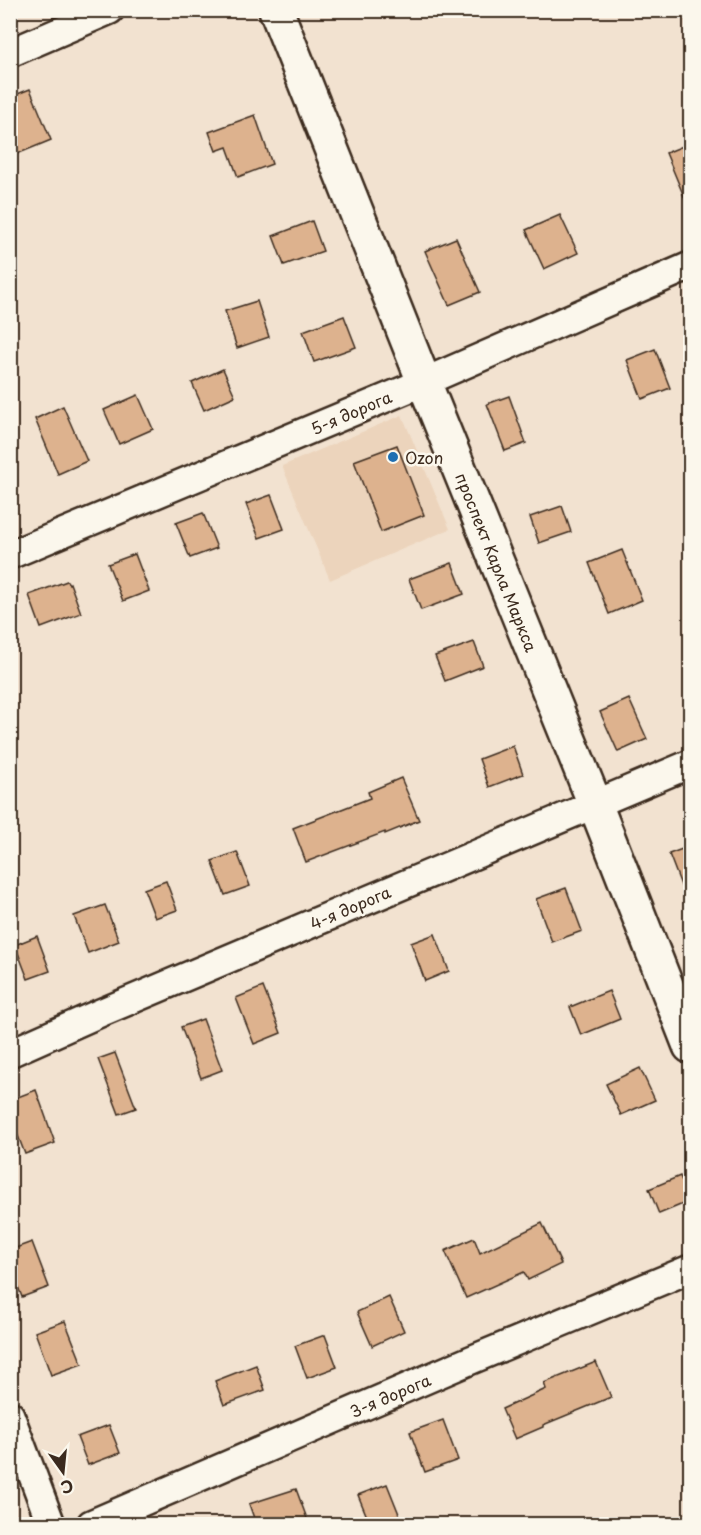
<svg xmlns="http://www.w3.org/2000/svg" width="701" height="1535" font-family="'Playpen Sans',sans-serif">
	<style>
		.built { fill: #ecd4bc }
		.building { fill: #ddb28e; stroke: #3b2a1e; stroke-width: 1.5 }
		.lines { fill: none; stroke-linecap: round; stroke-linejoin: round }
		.minor-casing { stroke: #3b2a1e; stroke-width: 32 }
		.tertiary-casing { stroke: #3b2a1e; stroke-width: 38 }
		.minor { stroke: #fbf7ec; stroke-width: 27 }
		.tertiary { stroke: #fbf7ec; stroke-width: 33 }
		.poi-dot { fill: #1f6fb2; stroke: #fbf7ec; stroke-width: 2 }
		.labels { text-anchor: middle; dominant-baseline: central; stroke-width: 5; stroke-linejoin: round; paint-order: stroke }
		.street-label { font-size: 16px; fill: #3b2a1e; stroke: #fbf7ec }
		.poi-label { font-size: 16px; fill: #3b2a1e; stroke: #fbf7ec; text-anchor: start }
	</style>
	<rect width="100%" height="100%" fill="#f2e2d0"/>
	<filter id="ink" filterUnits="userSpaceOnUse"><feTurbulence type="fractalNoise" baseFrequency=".0167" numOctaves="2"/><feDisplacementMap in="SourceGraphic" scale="12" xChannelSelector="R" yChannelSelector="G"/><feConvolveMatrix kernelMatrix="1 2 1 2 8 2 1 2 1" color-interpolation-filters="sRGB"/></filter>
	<g filter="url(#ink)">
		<!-- built -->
		<polygon class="built" points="402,415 450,529 330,580 282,466"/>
		<!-- building -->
		<g class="building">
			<polygon points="30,89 51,140 10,157 10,97"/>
			<polygon points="255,115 272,164 238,177 227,147 216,151 209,132"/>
			<polygon points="690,143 690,211 666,153"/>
			<polygon points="560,215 578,253 544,269 526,230"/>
			<polygon points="312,221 323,251 284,265 273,236"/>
			<polygon points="456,238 480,292 449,305 425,251"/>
			<polygon points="257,301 269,337 237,348 225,311"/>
			<polygon points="344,316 356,347 314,362 303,331"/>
			<polygon points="655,349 670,388 642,399 627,360"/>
			<polygon points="223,369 235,396 204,410 192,383"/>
			<polygon points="138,395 153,429 119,444 104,410"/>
			<polygon points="509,396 526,443 505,451 487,404"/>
			<polygon points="63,406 87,461 58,474 35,419"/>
			<polygon points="397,445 424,515 381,532 354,461"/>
			<polygon points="271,495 284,529 259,538 246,504"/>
			<polygon points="562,506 571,532 539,543 530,517"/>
			<polygon points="203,513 217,548 190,558 176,523"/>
			<polygon points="622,550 642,600 609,614 589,563"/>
			<polygon points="135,554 149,591 123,601 108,564"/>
			<polygon points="452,563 464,594 421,610 409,579"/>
			<polygon points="67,581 69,584 70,583 81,613 41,628 29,595"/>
			<polygon points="474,642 483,666 445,681 435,656"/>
			<polygon points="629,699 647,739 618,752 600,712"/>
			<polygon points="513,746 523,774 489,787 479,759"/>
			<polygon points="401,778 419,820 385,834 385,832 306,862 293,828 370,798 368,792"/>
			<polygon points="690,846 690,906 689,906 669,854"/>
			<polygon points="237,852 250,886 225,895 212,861"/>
			<polygon points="166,881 177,910 155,918 144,889"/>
			<polygon points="566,888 582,931 552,942 536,899"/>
			<polygon points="105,905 119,941 88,953 74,916"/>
			<polygon points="435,934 449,971 425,981 411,943"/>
			<polygon points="37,936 50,971 28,979 15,945"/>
			<polygon points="263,987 281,1033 254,1044 236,998"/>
			<polygon points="609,991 620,1019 581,1035 570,1007"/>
			<polygon points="203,1019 222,1070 201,1078 181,1027"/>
			<polygon points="115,1053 136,1108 119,1114 98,1059"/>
			<polygon points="640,1068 655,1100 621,1115 606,1084"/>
			<polygon points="36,1090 55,1143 25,1154 10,1115 10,1100"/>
			<polygon points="680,1176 690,1201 659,1214 649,1189"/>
			<polygon points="542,1223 561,1264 528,1280 524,1272 466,1298 445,1251 474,1238 480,1253"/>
			<polygon points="32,1242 49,1287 22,1297 10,1266 10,1250"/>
			<polygon points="389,1297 404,1331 372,1346 357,1312"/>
			<polygon points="65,1321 82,1364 51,1375 35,1332"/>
			<polygon points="325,1335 337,1367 307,1378 295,1346"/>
			<polygon points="596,1362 611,1397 543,1425 543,1427 515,1439 502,1409 546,1389 544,1383"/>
			<polygon points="256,1365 265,1390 224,1405 215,1381"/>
			<polygon points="443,1420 458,1460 425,1472 410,1432"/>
			<polygon points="109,1425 120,1453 88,1465 77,1437"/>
			<polygon points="387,1484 403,1524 370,1524 358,1495"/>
			<polygon points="296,1489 309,1524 256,1524 249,1504"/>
		</g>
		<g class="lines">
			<!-- minor casing -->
			<g class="minor-casing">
				<g id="minor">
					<polyline points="10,53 110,10"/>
					<polyline points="10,555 424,382 690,266"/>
					<polyline points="10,1053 100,1013 690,764"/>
					<polyline points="10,1415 51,1524"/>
					<polyline points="91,1524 471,1360 690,1269"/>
				</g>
			</g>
			<!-- tertiary casing -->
			<g class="tertiary-casing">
				<polyline id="tertiary" points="276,10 424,382 595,804 690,1046"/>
			</g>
			<!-- minor -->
			<use href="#minor" class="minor"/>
			<!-- tertiary -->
			<use href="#tertiary" class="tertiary"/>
		</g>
	</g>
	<!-- markers -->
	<circle class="poi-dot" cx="393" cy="457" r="6"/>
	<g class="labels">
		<!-- street labels -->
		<g class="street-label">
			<text transform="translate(351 412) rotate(-23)">5-я дорога</text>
			<text transform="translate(497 562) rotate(68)">проспект Карла Маркса</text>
			<text transform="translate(350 907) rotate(-23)">4-я дорога</text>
			<text transform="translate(390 1395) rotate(-23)">3-я дорога</text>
		</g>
		<!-- poi labels -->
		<g class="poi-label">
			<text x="405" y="457">Ozon</text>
		</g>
	</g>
	<!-- margin -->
	<rect width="701" height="1535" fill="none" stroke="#fbf7ec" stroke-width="36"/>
	<rect x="18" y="18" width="665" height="1499" fill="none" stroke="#3b2a1e" stroke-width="2" filter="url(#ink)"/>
	<!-- north arrow -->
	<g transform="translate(63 1472) rotate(165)" stroke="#fbf7ec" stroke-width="4.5" paint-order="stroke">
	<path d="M0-4.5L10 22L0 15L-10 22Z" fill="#3b2a1e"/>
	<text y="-9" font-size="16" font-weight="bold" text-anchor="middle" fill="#3b2a1e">С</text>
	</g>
</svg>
